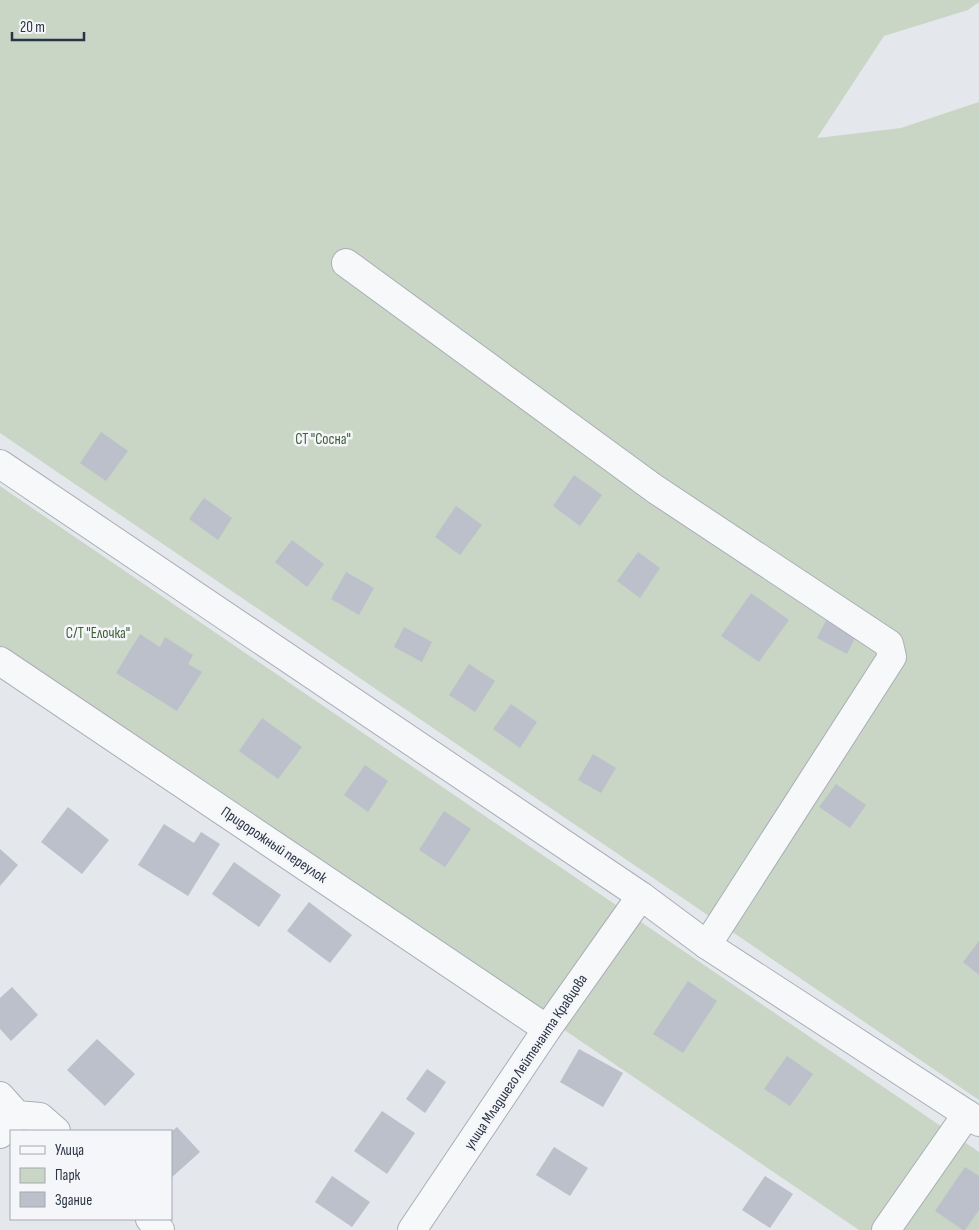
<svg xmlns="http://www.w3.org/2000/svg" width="979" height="1230" font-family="'Sofia Sans Condensed',sans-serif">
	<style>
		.green { fill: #c9d6c5 }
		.building { fill: #bbc0ca }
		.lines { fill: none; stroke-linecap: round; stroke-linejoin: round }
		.minor-casing { stroke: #a9aeb7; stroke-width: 30 }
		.minor { stroke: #f7f8fa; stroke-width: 28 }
		.labels { text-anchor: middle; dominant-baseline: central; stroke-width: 5; stroke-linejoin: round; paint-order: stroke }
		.park-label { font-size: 15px; fill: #3f6138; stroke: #f4f6f9 }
		.street-label { font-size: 15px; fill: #2b3445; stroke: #f4f6f9 }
	</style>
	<rect width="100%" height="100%" fill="#e4e7ec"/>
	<!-- green -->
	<g class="green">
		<polygon points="0,0 979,0 979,2 968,10 884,36 817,138 901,128 979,102 979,1100 0,433"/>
		<polygon points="0,486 979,1152 979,1230 859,1230 0,647"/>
	</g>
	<!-- building -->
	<g class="building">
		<polygon points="101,432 128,451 106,481 80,463"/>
		<polygon points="574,475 602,495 580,526 553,506"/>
		<polygon points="204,498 232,518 218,540 189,519"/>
		<polygon points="456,506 482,525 460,555 435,537"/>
		<polygon points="292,540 324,564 307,587 275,562"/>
		<polygon points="638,552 660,568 640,598 617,581"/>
		<polygon points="346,572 374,588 359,615 331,599"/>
		<polygon points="751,593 789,620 759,662 721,636"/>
		<polygon points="827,619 857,634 847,654 817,638"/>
		<polygon points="404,627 432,642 422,662 394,647"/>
		<polygon points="140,634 160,647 165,637 193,655 188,664 202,672 177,711 116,673"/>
		<polygon points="469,664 495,681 475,712 449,695"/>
		<polygon points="511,704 537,722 520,748 493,729"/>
		<polygon points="262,718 302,747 278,779 239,751"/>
		<polygon points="593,754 616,768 601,793 578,780"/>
		<polygon points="365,765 388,781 368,812 344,795"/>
		<polygon points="836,784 866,805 850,828 819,807"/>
		<polygon points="68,807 109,840 82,874 41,842"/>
		<polygon points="444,811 471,829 445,867 419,850"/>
		<polygon points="164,824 194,843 201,832 220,844 188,896 138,865"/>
		<polygon points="0,849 18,865 0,886"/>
		<polygon points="234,862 281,895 259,927 212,894"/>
		<polygon points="309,902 352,935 330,963 287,931"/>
		<polygon points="979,941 979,975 963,962"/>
		<polygon points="688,981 717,1001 683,1053 653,1034"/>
		<polygon points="12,987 38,1015 11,1041 0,1029 0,998"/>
		<polygon points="97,1039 135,1074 105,1106 67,1070"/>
		<polygon points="579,1049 623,1073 603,1107 560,1082"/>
		<polygon points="787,1056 813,1074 790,1106 764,1089"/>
		<polygon points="427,1069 446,1082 425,1113 406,1099"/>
		<polygon points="382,1111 415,1133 387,1174 354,1151"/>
		<polygon points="177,1127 200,1152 171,1178 171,1132"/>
		<polygon points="554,1147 588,1168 570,1196 536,1175"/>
		<polygon points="965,1167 979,1176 979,1210 965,1230 963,1230 935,1211"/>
		<polygon points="332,1176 370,1202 352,1227 315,1202"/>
		<polygon points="765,1176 793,1194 770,1228 742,1210"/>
	</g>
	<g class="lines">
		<!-- minor casing -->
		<g class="minor-casing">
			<g id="minor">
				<polyline points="346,263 655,489 889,644 892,657 707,945"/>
				<polyline points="0,464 641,896 707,945 979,1122"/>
				<polyline points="0,661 547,1029"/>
				<polyline points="0,1096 17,1115 40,1117 56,1131"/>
				<polyline points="0,1134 17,1115"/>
				<polyline points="150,1219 160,1230"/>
				<polyline points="412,1230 547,1029 641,896"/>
				<polyline points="886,1230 967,1114"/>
			</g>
		</g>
		<!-- minor -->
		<use href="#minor" class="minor"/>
	</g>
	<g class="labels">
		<!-- park labels -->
		<g class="park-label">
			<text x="323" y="439">СТ "Сосна"</text>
			<text x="98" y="633">С/Т "Елочка"</text>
		</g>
		<!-- street labels -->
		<g class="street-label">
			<text transform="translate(274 845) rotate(34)">Придорожный переулок</text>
			<text transform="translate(526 1062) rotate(-56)">улица Младшего Лейтенанта Кравцова</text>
		</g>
	</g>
	<!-- legend -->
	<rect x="10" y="1130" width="162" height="90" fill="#f4f6f9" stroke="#a4a8b1"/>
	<rect x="20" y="1146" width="25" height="8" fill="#f7f8fa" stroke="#a4a8b1"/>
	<text x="55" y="1155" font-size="15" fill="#2b3445">Улица</text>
	<rect x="20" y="1168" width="25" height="15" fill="#c9d6c5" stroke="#a4a8b1"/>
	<text x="55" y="1180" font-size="15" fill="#2b3445">Парк</text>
	<rect x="20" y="1192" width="25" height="15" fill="#bbc0ca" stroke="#a4a8b1"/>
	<text x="55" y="1205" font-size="15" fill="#2b3445">Здание</text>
	<!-- scale -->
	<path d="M12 32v8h72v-8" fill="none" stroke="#2b3445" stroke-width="2.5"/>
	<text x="20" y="32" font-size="15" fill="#2b3445" stroke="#f4f6f9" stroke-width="4" paint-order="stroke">20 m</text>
</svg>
